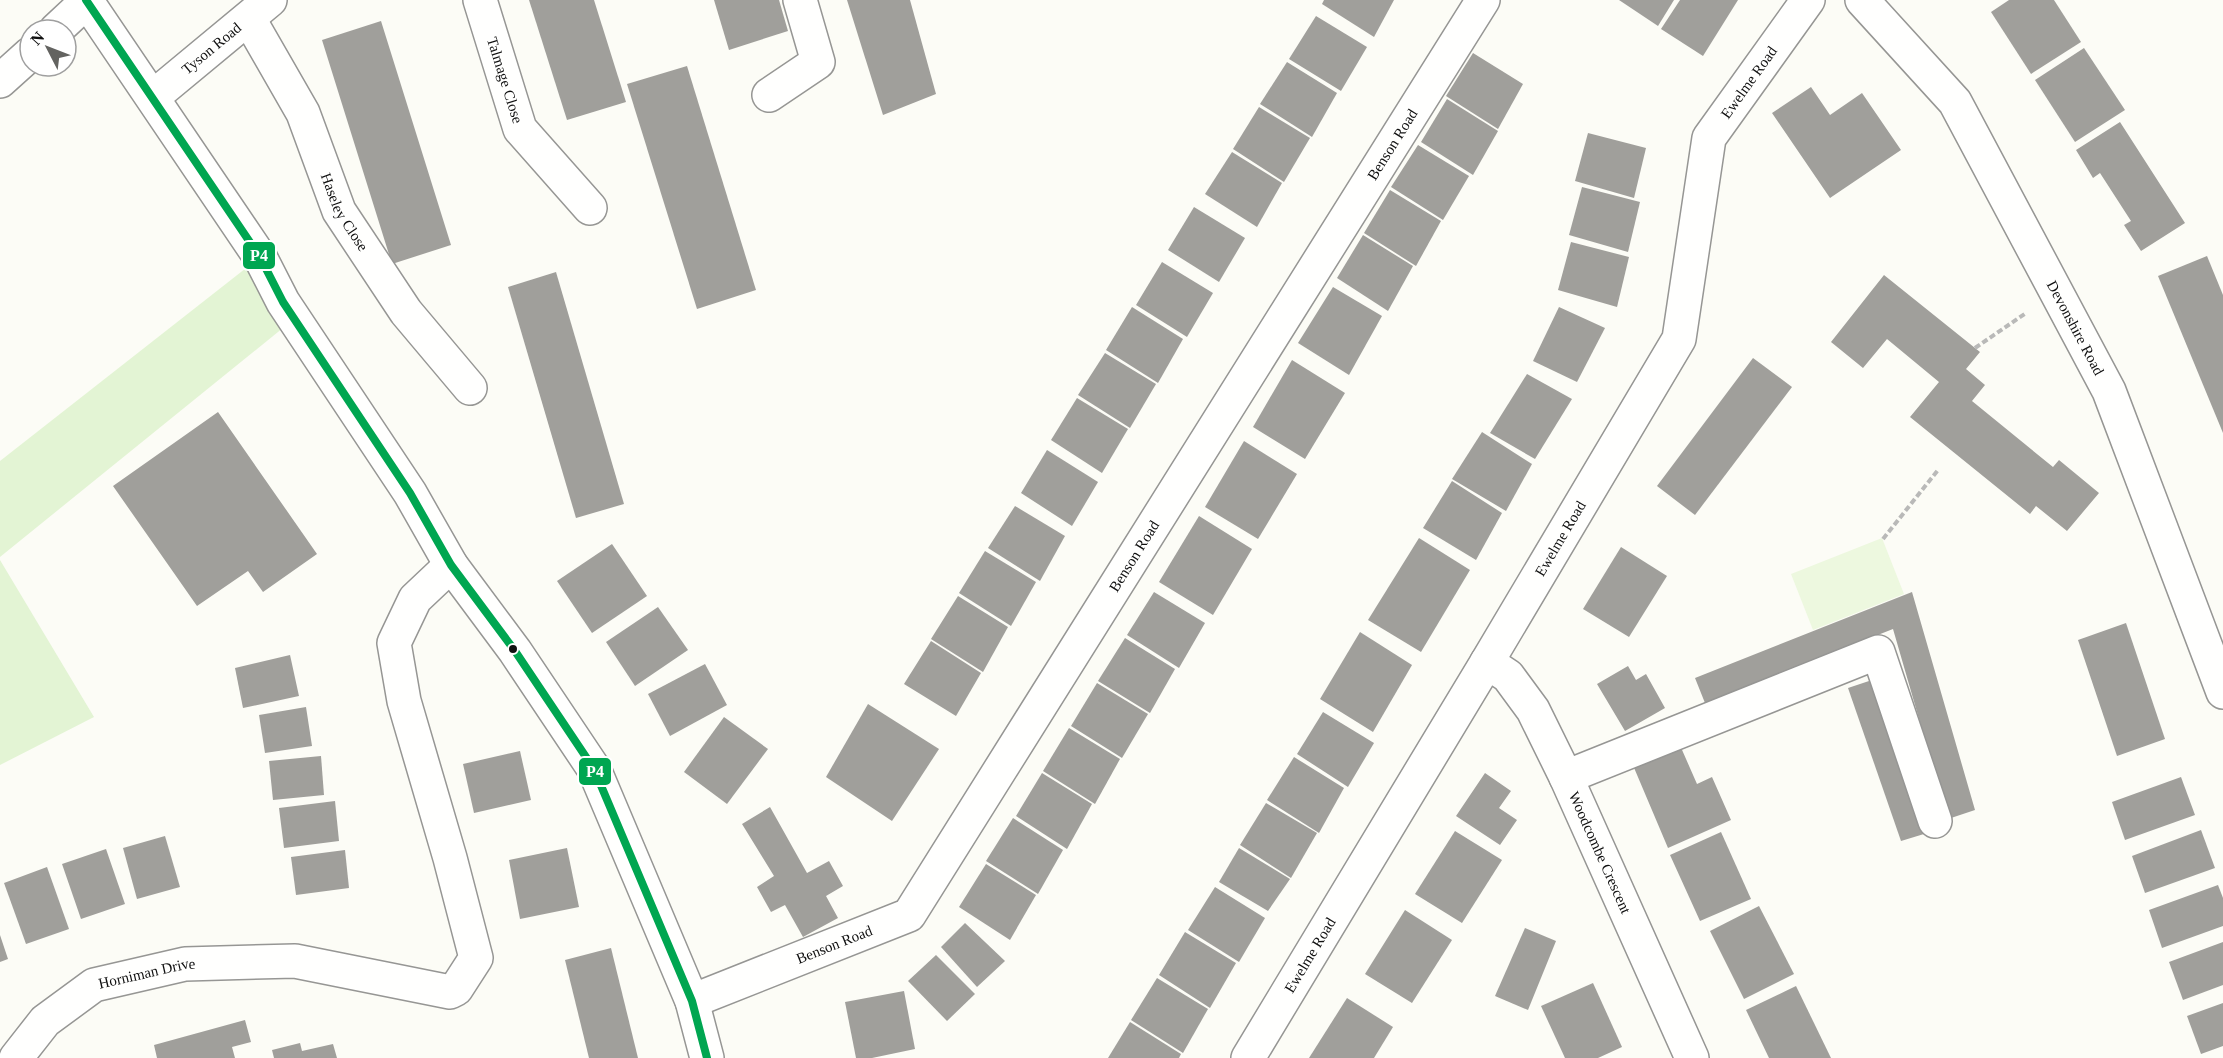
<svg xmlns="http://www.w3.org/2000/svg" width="2223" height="1058" font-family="Georgia,serif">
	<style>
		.green { fill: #e3f4d4 }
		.pitch { fill: #edf8df }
		.building { fill: #a09f9b }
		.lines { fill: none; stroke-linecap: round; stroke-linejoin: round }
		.minor-casing { stroke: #969694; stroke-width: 36 }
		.path { stroke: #b9b9b8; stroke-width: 4; stroke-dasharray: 6 3; stroke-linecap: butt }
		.minor { stroke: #fffffe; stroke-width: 33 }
		.bus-1-casing { stroke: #fff; stroke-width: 12 }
		.bus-1 { stroke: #00a651; stroke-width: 8 }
		.bus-dot { fill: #101010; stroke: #fff; stroke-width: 2 }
		.labels { text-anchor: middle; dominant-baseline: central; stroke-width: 6; stroke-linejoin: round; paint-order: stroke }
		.street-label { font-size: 15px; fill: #101010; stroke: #fff }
		.line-badge { stroke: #fff; stroke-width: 2 }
		.badge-label { font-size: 16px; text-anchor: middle; font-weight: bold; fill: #fff }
	</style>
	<rect width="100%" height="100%" fill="#fcfcf6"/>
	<!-- green -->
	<g class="green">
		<polygon points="260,257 294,319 0,557 0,461"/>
		<polygon points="0,560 94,717 0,765"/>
	</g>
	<!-- pitch -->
	<polygon class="pitch" points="1882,538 1904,594 1813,630 1791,574"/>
	<!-- building -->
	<g class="building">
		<polygon points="529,0 594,0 626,102 567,120"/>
		<polygon points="714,0 779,0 788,31 729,50"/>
		<polygon points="847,0 910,0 936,94 883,115"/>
		<polygon points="1324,0 1394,0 1374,37 1322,4"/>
		<polygon points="1619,0 1674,0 1658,26"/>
		<polygon points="1680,0 1738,0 1703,56 1661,29"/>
		<polygon points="2009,0 2054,0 2081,42 2031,74 1991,12"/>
		<polygon points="1316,16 1367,47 1341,91 1289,59"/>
		<polygon points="381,21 451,245 392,264 322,40"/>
		<polygon points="2084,48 2125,110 2075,142 2035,80"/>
		<polygon points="1473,53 1523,84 1498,129 1446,96"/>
		<polygon points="1287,62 1337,93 1312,137 1260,104"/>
		<polygon points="687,66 756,290 697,309 627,84"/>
		<polygon points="1811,87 1830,115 1862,93 1901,150 1830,198 1772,113"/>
		<polygon points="1447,99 1498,131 1473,175 1421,142"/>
		<polygon points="1259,107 1310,138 1284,182 1233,149"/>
		<polygon points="2120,122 2185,223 2141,251 2124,225 2131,221 2100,173 2093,178 2076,150"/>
		<polygon points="1588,133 1646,148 1634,198 1575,181"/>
		<polygon points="1418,145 1469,176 1443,220 1391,187"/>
		<polygon points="1232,152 1282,183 1257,227 1205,194"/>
		<polygon points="1582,187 1640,202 1628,252 1569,235"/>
		<polygon points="1390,190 1441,221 1416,266 1364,233"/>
		<polygon points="1194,207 1245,238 1219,282 1168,250"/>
		<polygon points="1363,235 1413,266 1388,311 1337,278"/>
		<polygon points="1571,242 1629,257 1617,307 1558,290"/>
		<polygon points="2207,256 2223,295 2223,433 2158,276"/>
		<polygon points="1162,262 1213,293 1187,337 1136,305"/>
		<polygon points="556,272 624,504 576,518 508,287"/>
		<polygon points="1884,275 1980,352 1966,369 1985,385 1972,401 2053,467 2059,460 2099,493 2067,531 2036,506 2030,514 1910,417 1939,382 1887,339 1863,368 1831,342"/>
		<polygon points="1333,287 1382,316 1349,375 1298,343"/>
		<polygon points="1132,307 1183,339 1158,383 1106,350"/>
		<polygon points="1559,307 1605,328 1577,382 1533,361"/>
		<polygon points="1105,353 1156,384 1130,428 1078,395"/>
		<polygon points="1753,358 1792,387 1695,515 1657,486"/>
		<polygon points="1292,360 1345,393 1305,459 1253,427"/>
		<polygon points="1527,374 1572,399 1535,459 1490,433"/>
		<polygon points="1077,398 1128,429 1102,473 1051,440"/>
		<polygon points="218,412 317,554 263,592 248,571 197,606 113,486"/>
		<polygon points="1482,432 1532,464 1506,511 1452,479"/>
		<polygon points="1244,441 1297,474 1258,539 1205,507"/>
		<polygon points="1047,450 1098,482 1072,526 1021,493"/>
		<polygon points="1452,481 1502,513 1476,560 1423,528"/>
		<polygon points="1015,506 1065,536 1040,581 988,548"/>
		<polygon points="1199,516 1252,549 1213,615 1159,582"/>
		<polygon points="1419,538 1470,570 1421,652 1368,620"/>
		<polygon points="612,544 647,596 592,633 557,581"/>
		<polygon points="1621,547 1667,576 1629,637 1583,609"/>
		<polygon points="985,551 1036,582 1011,626 959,593"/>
		<polygon points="1154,592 1205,623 1179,668 1127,635"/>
		<polygon points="1912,592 1975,810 1948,819 1893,629 1705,703 1695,678"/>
		<polygon points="958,596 1008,627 983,672 931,639"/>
		<polygon points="658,607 688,650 635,686 606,642"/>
		<polygon points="2126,623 2165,739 2117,756 2078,640"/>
		<polygon points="1360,632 1412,665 1373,732 1320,699"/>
		<polygon points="1125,638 1175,669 1150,713 1098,681"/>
		<polygon points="931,641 981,673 956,716 904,684"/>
		<polygon points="290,655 299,696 243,708 235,668"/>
		<polygon points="705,664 727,705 670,736 648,694"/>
		<polygon points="1628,666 1636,680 1646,674 1665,708 1625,731 1597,684"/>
		<polygon points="1872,680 1924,834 1901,841 1848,688"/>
		<polygon points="1097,683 1148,714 1122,758 1071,726"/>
		<polygon points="868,704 939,749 892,821 826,777"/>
		<polygon points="306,707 312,746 265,753 259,715"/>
		<polygon points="1323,712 1374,743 1348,787 1297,754"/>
		<polygon points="724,717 768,749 727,804 684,772"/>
		<polygon points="1069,728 1120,759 1095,804 1043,771"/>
		<polygon points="1679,743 1697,784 1712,777 1731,820 1668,848 1632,763"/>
		<polygon points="520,751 531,800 474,813 463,764"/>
		<polygon points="321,756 324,795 273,800 269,761"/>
		<polygon points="1294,757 1344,788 1319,833 1267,800"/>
		<polygon points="1042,773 1092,804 1067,849 1016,816"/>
		<polygon points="1485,773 1511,791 1499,808 1517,820 1500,845 1456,816"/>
		<polygon points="2181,777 2195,815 2125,840 2112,802"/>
		<polygon points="335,801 339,841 284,848 279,808"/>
		<polygon points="1266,803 1317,833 1291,878 1240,845"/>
		<polygon points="770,807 807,873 829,861 843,886 826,896 838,918 803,937 785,905 771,912 757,887 774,876 742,824"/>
		<polygon points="1013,818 1063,850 1038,894 986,861"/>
		<polygon points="2201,830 2215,868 2145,893 2132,856"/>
		<polygon points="1455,831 1502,860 1462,923 1415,894"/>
		<polygon points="1721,832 1751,899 1700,921 1670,855"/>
		<polygon points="165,836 180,887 137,899 123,848"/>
		<polygon points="567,848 579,907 520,919 509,860"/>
		<polygon points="1239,848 1290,879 1268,911 1219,882"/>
		<polygon points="106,849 125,904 81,919 62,864"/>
		<polygon points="345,850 349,888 296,895 291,857"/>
		<polygon points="986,864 1036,895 1010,940 959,907"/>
		<polygon points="47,867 69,929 26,944 4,883"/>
		<polygon points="2218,885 2223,898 2223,926 2162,948 2149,910"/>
		<polygon points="1215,887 1265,918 1239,962 1188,930"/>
		<polygon points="1759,906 1794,974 1744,999 1710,931"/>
		<polygon points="1405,910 1452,940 1412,1003 1365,974"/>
		<polygon points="965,923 1005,961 977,987 941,947"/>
		<polygon points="1525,928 1556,941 1528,1010 1495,996"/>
		<polygon points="1185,932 1236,963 1210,1008 1159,975"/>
		<polygon points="0,935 8,959 0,962"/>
		<polygon points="2223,942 2223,985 2183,1000 2169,962"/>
		<polygon points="611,948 638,1058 589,1058 565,960"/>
		<polygon points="936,955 975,994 947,1021 908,981"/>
		<polygon points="1157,978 1208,1009 1183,1053 1131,1020"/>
		<polygon points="1593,983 1622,1047 1598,1058 1565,1058 1541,1006"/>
		<polygon points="1796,986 1831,1058 1769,1058 1746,1010"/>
		<polygon points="904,991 915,1049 872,1058 856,1058 845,1002"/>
		<polygon points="1347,998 1393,1027 1374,1058 1309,1058"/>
		<polygon points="2223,1003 2223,1046 2201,1054 2187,1016"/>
		<polygon points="245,1020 251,1042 232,1047 235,1058 157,1058 154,1045"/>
		<polygon points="1130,1022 1181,1054 1179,1058 1108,1058"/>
		<polygon points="300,1043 302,1051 333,1044 337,1058 274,1058 272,1050"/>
	</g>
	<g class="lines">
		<!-- minor casing -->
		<g class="minor-casing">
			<g id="minor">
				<polyline points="86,0 260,257 283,302 410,493 451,565 515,651 594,769 692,1001 707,1058"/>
				<path id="s1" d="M 480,0 L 520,129 L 590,208"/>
				<path id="s2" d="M 1862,0 L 1955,102 L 2109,391 L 2223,692"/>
				<path id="s3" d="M 249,19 L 303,113 L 339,211 L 406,312 L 470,388"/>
				<polyline points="56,30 87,1"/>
				<polyline points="0,81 30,54"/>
				<polyline points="769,95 818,62 800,0"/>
				<path id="s4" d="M 153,97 L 270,0"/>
				<path id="s5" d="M 1487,662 L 1508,676 L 1533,710 L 1566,777 L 1692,1058"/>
				<polyline points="1566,777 1878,652 1935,821"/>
				<path id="s6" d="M 692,1001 L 909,915 L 1483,0"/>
				<path id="s7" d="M 16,1058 L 45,1021 L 94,985 L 185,964 L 295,961 L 450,992 L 456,989 L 476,958 L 450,858 L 404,701 L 394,643 L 415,599 L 451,565"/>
				<path id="s8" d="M 1248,1058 L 1487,662 L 1679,339 L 1709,138 L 1808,0"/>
			</g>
		</g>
		<!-- path -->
		<g class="path">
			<polyline points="1975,348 2026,313"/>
			<polyline points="1883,539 1938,470"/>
		</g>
		<!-- minor -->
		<use href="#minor" class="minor"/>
		<!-- bus-1 casing -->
		<g class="bus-1-casing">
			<polyline id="bus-1" points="86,0 260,257 283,302 410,493 451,565 515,651 594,769 692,1001 707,1058"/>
		</g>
		<!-- bus-1 -->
		<use href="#bus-1" class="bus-1"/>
	</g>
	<!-- markers -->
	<circle class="bus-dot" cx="513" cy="649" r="5"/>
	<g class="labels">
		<!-- street labels -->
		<g class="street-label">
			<text stroke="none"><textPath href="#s4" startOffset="76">Tyson Road</textPath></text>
			<text stroke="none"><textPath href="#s1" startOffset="84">Talmage Close</textPath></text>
			<text stroke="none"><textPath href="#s8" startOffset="1110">Ewelme Road</textPath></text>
			<text stroke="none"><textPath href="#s6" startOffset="1143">Benson Road</textPath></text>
			<text stroke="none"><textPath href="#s3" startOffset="216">Haseley Close</textPath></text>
			<text stroke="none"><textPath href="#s2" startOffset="394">Devonshire Road</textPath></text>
			<text stroke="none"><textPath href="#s8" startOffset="606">Ewelme Road</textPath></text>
			<text stroke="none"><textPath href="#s6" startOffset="657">Benson Road</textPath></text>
			<text stroke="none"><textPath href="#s5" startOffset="225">Woodcombe Crescent</textPath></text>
			<text stroke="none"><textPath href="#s6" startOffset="153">Benson Road</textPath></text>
			<text stroke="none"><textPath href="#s8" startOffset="120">Ewelme Road</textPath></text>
			<text stroke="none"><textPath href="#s7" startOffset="162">Horniman Drive</textPath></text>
		</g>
	</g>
	<g class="line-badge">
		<rect x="242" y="241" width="34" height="29" rx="6" fill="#00a651"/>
		<rect x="578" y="757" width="34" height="29" rx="6" fill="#00a651"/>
	</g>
	<g class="badge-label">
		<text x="259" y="261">P4</text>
		<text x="595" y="777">P4</text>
	</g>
	<!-- north arrow -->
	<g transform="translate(48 48) rotate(312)"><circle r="28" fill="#ffffff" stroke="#9f9f9f" stroke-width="1.5"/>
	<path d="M0-4.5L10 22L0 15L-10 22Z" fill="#636360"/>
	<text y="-9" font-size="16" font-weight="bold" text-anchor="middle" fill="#101010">N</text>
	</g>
</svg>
